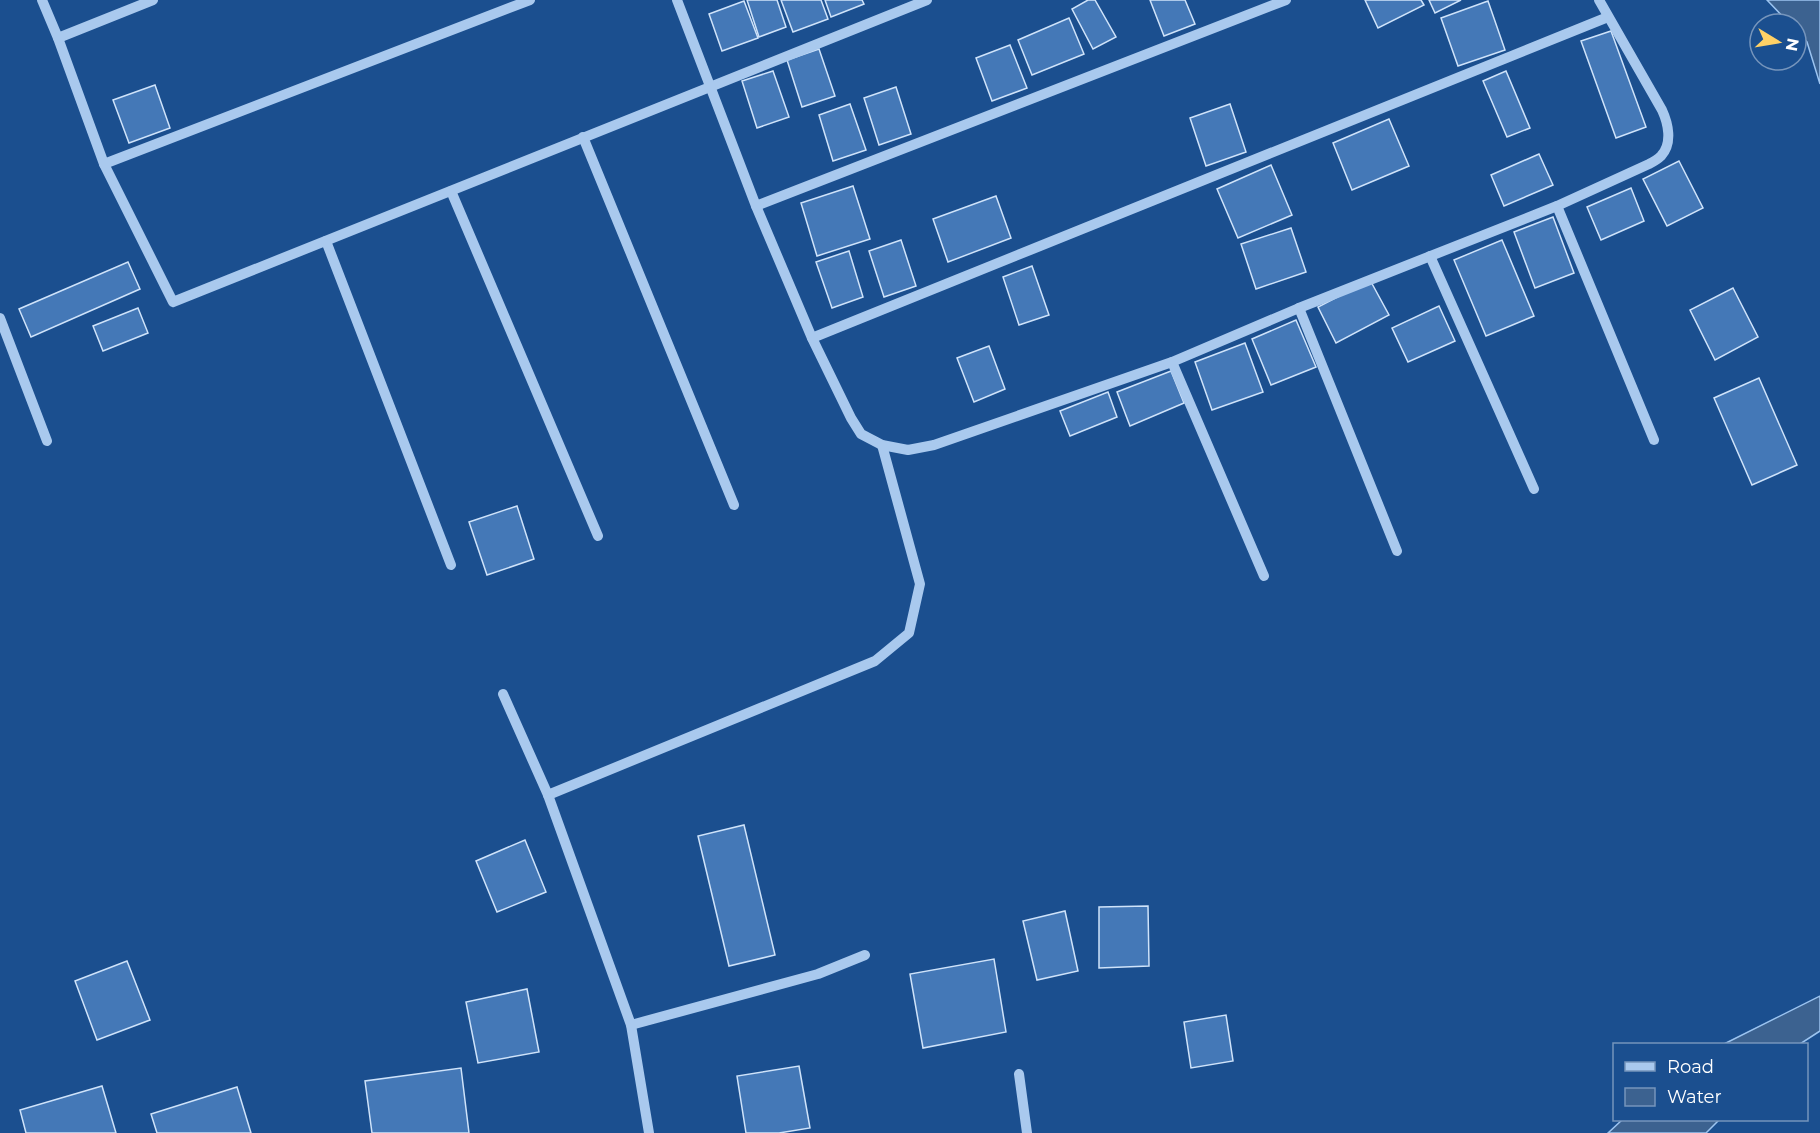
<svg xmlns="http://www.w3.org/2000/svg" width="1820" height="1133" font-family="Montserrat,sans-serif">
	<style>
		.water { fill: #3c6290; stroke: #9cc4f0; stroke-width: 1.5 }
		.building { fill: #4478b7; stroke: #cfe3fa; stroke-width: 1.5 }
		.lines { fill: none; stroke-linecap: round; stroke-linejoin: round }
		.minor { stroke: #a9c9ee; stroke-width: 10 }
	</style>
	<rect width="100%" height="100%" fill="#1b4f8f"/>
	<!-- water -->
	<g class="water">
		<polygon points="1767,0 1820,0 1820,84 1807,42 1796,31 1796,24 1790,24"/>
		<polygon points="1820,996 1820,1031 1800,1044 1724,1044"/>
		<polygon points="1622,1120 1719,1120 1706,1133 1608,1133"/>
	</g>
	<!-- building -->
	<g class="building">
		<polygon points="747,0 777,0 786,27 759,37"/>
		<polygon points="781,0 821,0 828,19 793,32"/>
		<polygon points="825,0 862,0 864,4 831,17"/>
		<polygon points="1088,0 1095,0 1116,37 1093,49 1072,9"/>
		<polygon points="1150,0 1185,0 1195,24 1164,36"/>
		<polygon points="1365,0 1421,0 1424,5 1378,28"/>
		<polygon points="1429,0 1461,0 1435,13"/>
		<polygon points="744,1 758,38 722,51 709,14"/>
		<polygon points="1488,1 1505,50 1458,66 1441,18"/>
		<polygon points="1069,18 1084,54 1032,75 1018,40"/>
		<polygon points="1611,31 1646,127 1616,138 1581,41"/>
		<polygon points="1010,45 1027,88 992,101 976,58"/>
		<polygon points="819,49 835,96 802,107 787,60"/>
		<polygon points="773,71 789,117 757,128 742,81"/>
		<polygon points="1506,71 1530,128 1507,137 1483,81"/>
		<polygon points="155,85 170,128 129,143 113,100"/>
		<polygon points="896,87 911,134 879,145 864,98"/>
		<polygon points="850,104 866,150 833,161 819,115"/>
		<polygon points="1230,104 1246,152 1206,166 1190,118"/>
		<polygon points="1389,119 1409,166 1352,190 1333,143"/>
		<polygon points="1539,154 1553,185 1504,206 1491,175"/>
		<polygon points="1679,161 1703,208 1667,226 1643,179"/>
		<polygon points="1271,165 1292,215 1238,238 1217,189"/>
		<polygon points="853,186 870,239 817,256 801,203"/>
		<polygon points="1631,188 1644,221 1601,240 1587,207"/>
		<polygon points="996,196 1011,238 948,262 933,219"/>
		<polygon points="1553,217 1574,273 1535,288 1514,232"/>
		<polygon points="1291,228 1306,272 1256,289 1241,244"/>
		<polygon points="901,240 916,286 884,297 869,251"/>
		<polygon points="1502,240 1534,316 1486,336 1454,260"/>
		<polygon points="849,251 863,297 832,308 816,262"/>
		<polygon points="128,262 140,289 31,337 19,309"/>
		<polygon points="1032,266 1049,315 1019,325 1003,277"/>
		<polygon points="1370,280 1389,315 1336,343 1318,307"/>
		<polygon points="1733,288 1758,337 1715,360 1690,310"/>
		<polygon points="1439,306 1455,341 1408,362 1392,328"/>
		<polygon points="138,308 148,333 103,351 93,326"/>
		<polygon points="1296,320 1316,367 1271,385 1252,339"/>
		<polygon points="1245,343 1263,392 1212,410 1195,362"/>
		<polygon points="989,346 1005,389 974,402 957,358"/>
		<polygon points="1171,371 1184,403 1130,426 1117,392"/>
		<polygon points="1759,378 1797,465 1752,485 1714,398"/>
		<polygon points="1108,392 1117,417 1070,436 1060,411"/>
		<polygon points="517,506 534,559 487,575 469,522"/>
		<polygon points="744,825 775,955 729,966 698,836"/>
		<polygon points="525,840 546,892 497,912 476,861"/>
		<polygon points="1148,906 1149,966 1099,968 1099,907"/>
		<polygon points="1065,911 1078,971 1037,980 1023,921"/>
		<polygon points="994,959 1006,1032 923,1048 910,974"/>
		<polygon points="127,961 150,1020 97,1040 75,981"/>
		<polygon points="527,989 539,1052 478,1063 466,1002"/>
		<polygon points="1226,1015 1233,1061 1191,1068 1184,1022"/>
		<polygon points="799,1066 810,1128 779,1133 746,1133 737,1076"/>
		<polygon points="461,1068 469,1133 372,1133 365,1081"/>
		<polygon points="102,1086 116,1133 26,1133 20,1110"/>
		<polygon points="237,1087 251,1133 157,1133 151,1114"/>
	</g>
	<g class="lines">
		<!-- minor -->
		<g class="minor">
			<polyline points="42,0 58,38 104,164 173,302 927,0"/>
			<path d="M 677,0 L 756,206 L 812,338 L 851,418 L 861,434 L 882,445 L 908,450 L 934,445 L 1172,362 L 1299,308 L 1557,206 L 1649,164 C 1653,162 1658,159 1661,156 C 1673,143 1668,123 1662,110 L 1599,0"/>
			<polyline points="58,38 153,0"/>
			<polyline points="583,137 734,505"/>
			<polyline points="104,164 530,0"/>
			<polyline points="451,191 598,536"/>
			<polyline points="756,206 1286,0"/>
			<polyline points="1557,206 1654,440"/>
			<polyline points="326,241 451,565"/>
			<polyline points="1430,256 1534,489"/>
			<polyline points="1299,308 1397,551"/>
			<polyline points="0,318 47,441"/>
			<polyline points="812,338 1608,17"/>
			<polyline points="1172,362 1264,576"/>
			<polyline points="503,694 548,795 631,1025 649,1133"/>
			<polyline points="548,795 875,661 909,633 920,584 882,445"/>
			<polyline points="631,1025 818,974 865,955"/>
			<polyline points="1019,1074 1027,1133"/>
		</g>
	</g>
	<!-- legend -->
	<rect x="1613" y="1043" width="195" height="78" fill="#1b4f8f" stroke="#7695bc" stroke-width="1.5"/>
	<rect x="1625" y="1062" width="30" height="9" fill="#a9c9ee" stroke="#7695bc" stroke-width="1.5"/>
	<text x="1667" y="1073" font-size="18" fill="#ffffff">Road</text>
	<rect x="1625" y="1088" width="30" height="18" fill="#3c6290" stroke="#7695bc" stroke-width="1.5"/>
	<text x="1667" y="1103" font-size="18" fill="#ffffff">Water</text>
	<!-- north arrow -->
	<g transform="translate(1778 42) rotate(101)"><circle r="28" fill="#1b4f8f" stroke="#7695bc" stroke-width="1.5"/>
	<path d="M0-4.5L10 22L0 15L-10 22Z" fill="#ffd166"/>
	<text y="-9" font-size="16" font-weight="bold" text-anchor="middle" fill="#ffffff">N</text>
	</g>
</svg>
